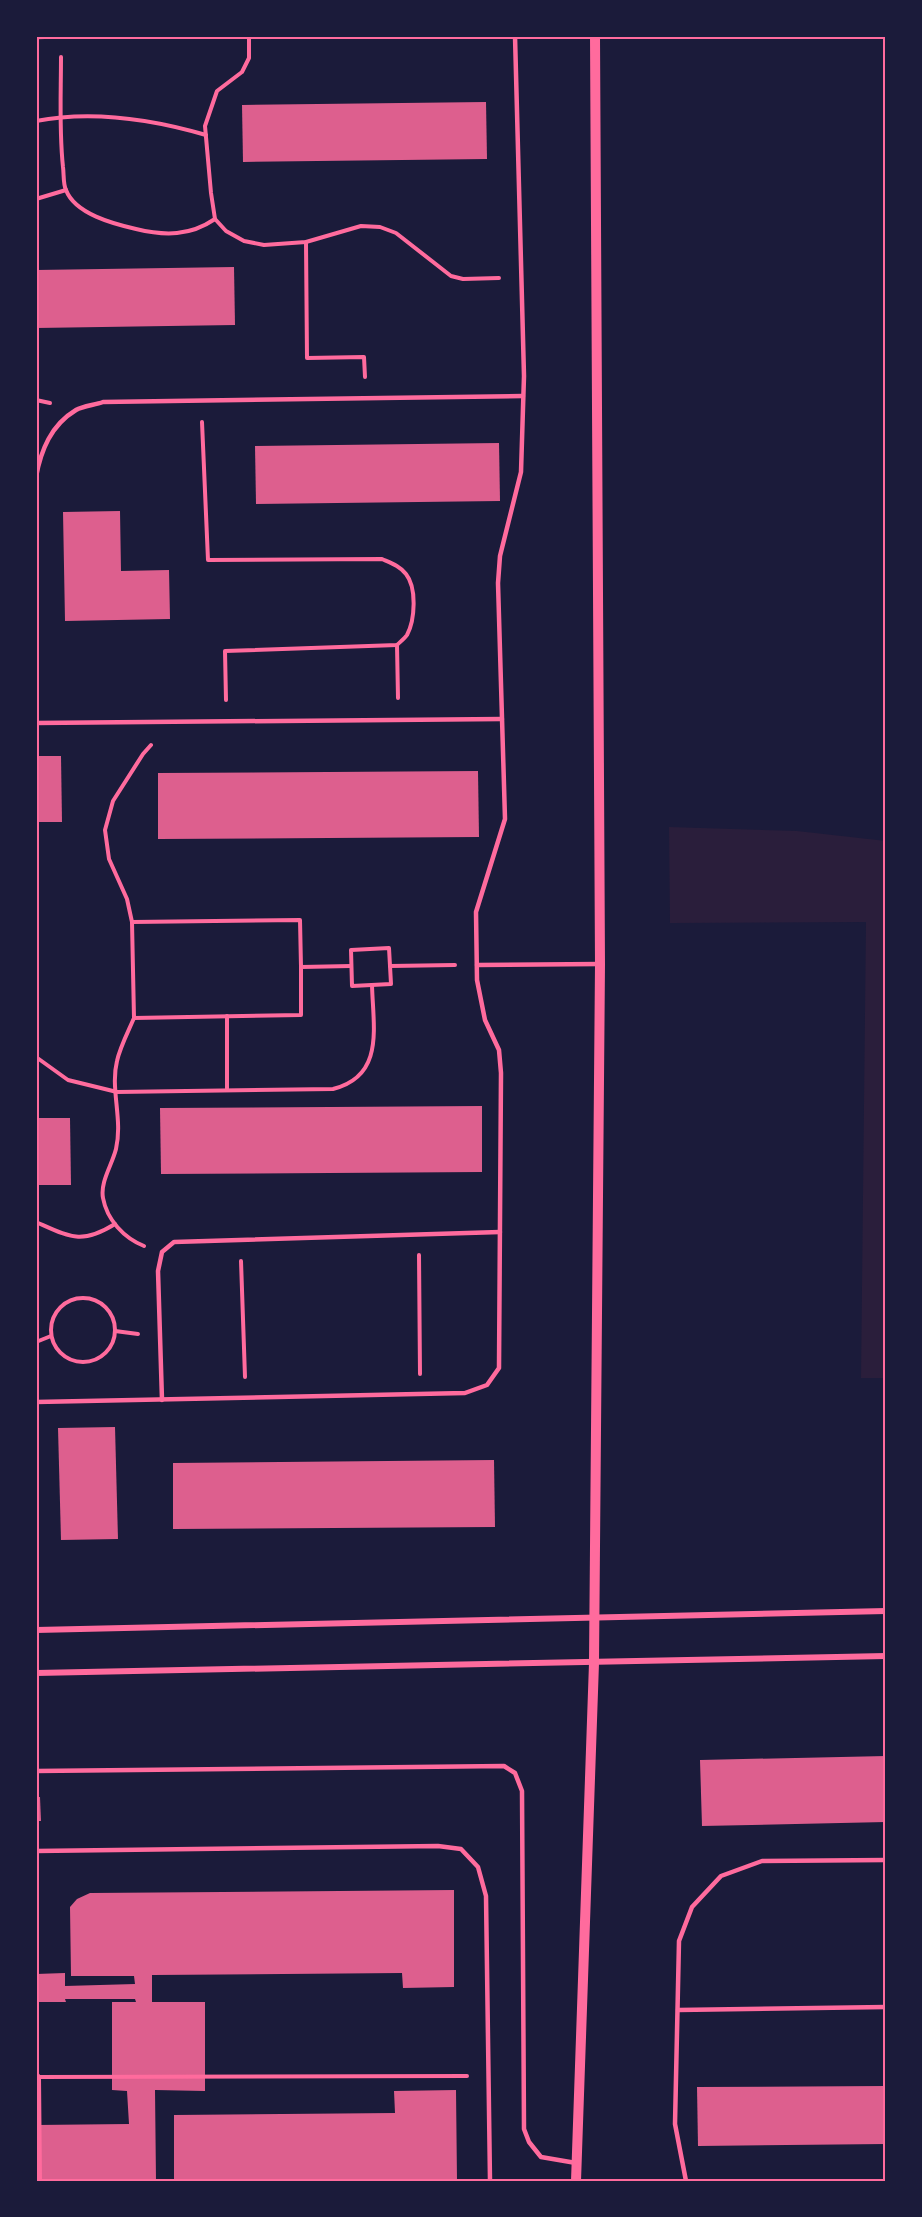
<svg xmlns="http://www.w3.org/2000/svg" width="922" height="2217" font-family="Arial,sans-serif">
	<style>
		.green { fill: #2a1e3b }
		.building { fill: #dd5f8e }
		.lines { fill: none; stroke-linecap: round; stroke-linejoin: round }
		.path { stroke: #ff6b9d; stroke-width: 4 }
		.service { stroke: #ff6b9d; stroke-width: 4.5 }
		.minor { stroke: #ff6b9d; stroke-width: 6 }
		.tertiary { stroke: #ff6b9d; stroke-width: 10 }
		.neatline { fill: none; stroke: #ff6b9d; stroke-width: 2 }
	</style>
	<rect width="100%" height="100%" fill="#1b1b3a"/>
	<!-- green -->
	<polygon class="green" points="669,827 797,831 886,841 886,1378 861,1378 866,922 670,923"/>
	<!-- building -->
	<g class="building">
		<polygon points="486,102 487,159 243,162 242,105"/>
		<polygon points="234,267 235,325 36,328 36,270"/>
		<polygon points="499,443 500,501 256,504 255,446"/>
		<polygon points="120,511 121,571 169,570 170,619 65,621 63,512"/>
		<polygon points="36,756 61,756 62,822 36,822"/>
		<polygon points="478,771 479,837 158,839 158,773"/>
		<polygon points="482,1106 482,1172 161,1174 160,1108"/>
		<polygon points="36,1118 70,1118 71,1185 36,1185"/>
		<polygon points="115,1427 118,1539 61,1540 58,1428"/>
		<polygon points="494,1460 495,1527 173,1529 173,1463"/>
		<polygon points="886,1756 886,1822 702,1826 700,1760"/>
		<polygon points="36,1797 40,1797 41,1821 36,1821"/>
		<polygon points="454,1890 454,1987 403,1988 402,1973 152,1975 152,2002 205,2002 205,2091 155,2090 156,2181 36,2181 36,2125 129,2124 127,2091 112,2090 112,2002 136,2002 135,1999 65,1999 66,2002 36,2002 36,1974 65,1973 65,1986 135,1984 134,1976 71,1976 70,1907 77,1899 90,1893"/>
		<polygon points="886,2086 886,2144 698,2146 697,2087"/>
		<polygon points="456,2090 457,2181 174,2181 174,2115 395,2113 394,2091"/>
	</g>
	<g class="lines">
		<!-- path -->
		<g class="path">
			<polyline points="249,36 249,58 242,72 217,91 205,126 211,193 215,219 226,231 244,241 264,245 306,242 361,226 380,227 396,233 451,276 463,279 499,278"/>
			<path d="M 61,57 C 61,94 59,131 63,167 C 64,174 63,184 66,190 C 75,214 114,224 136,229 C 165,236 190,236 215,219"/>
			<path d="M 36,121 C 92,110 151,119 206,135"/>
			<polyline points="36,199 66,190"/>
			<polyline points="306,242 307,358 364,357 365,377"/>
			<polyline points="36,400 50,403"/>
			<path d="M 202,422 L 208,560 L 382,559 C 391,563 400,566 406,574 C 417,588 415,620 407,635 C 405,638 400,642 397,645 L 225,651 L 226,700"/>
			<polyline points="397,645 398,698"/>
			<polyline points="132,922 127,899 109,859 105,830 113,801 143,754 151,745"/>
			<polygon points="389,948 391,984 352,986 351,950"/>
			<polyline points="390,966 455,965"/>
			<polyline points="301,967 300,920 132,922 134,1018 301,1015 301,967 351,966"/>
			<polyline points="227,1016 227,1090"/>
			<path d="M 134,1018 C 128,1032 120,1047 117,1061 C 110,1089 123,1119 116,1149 C 112,1165 100,1182 103,1198 C 107,1220 124,1238 144,1246"/>
			<path d="M 36,1057 L 68,1080 L 117,1092 L 333,1089 C 385,1076 373,1027 372,985"/>
			<path d="M 36,1222 C 70,1237 81,1245 115,1224"/>
			<polyline points="419,1255 420,1374"/>
			<polyline points="241,1261 245,1377"/>
			<circle cx="83" cy="1330" r="32"/>
			<polyline points="115,1331 138,1334"/>
			<polyline points="36,1342 51,1336"/>
			<polyline points="36,2073 39,2077 40,2181"/>
			<polyline points="39,2077 467,2076"/>
		</g>
		<!-- service -->
		<g class="service">
			<polyline points="36,37 72,36"/>
			<path d="M 36,477 C 41,450 51,425 76,410 C 83,406 95,405 103,402 L 523,396"/>
			<polyline points="36,723 502,719"/>
			<polyline points="477,965 600,964"/>
			<polyline points="162,1400 158,1271 162,1252 174,1242 500,1232"/>
			<polyline points="36,1402 465,1393 487,1385 499,1368 501,1073 499,1050 485,1020 477,980 476,912 505,819 498,583 500,556 521,472 524,376 515,36"/>
			<polyline points="36,1771 504,1766 515,1773 522,1791 524,2129 529,2142 541,2157 576,2163"/>
			<polyline points="36,1851 438,1846 461,1849 478,1867 486,1896 490,2181"/>
			<polyline points="678,2010 886,2007"/>
			<polyline points="686,2181 675,2124 679,1941 692,1907 721,1876 762,1861 886,1860"/>
		</g>
		<!-- minor -->
		<g class="minor">
			<polyline points="36,1630 886,1611"/>
			<polyline points="36,1673 886,1656"/>
		</g>
		<!-- tertiary -->
		<polyline class="tertiary" points="576,2181 594,1663 600,964 595,36"/>
	</g>
	<!-- border -->
	<rect width="922" height="2217" fill="none" stroke="#1b1b3a" stroke-width="75"/>
	<rect x="38" y="38" width="846" height="2142" class="neatline"/>
</svg>
